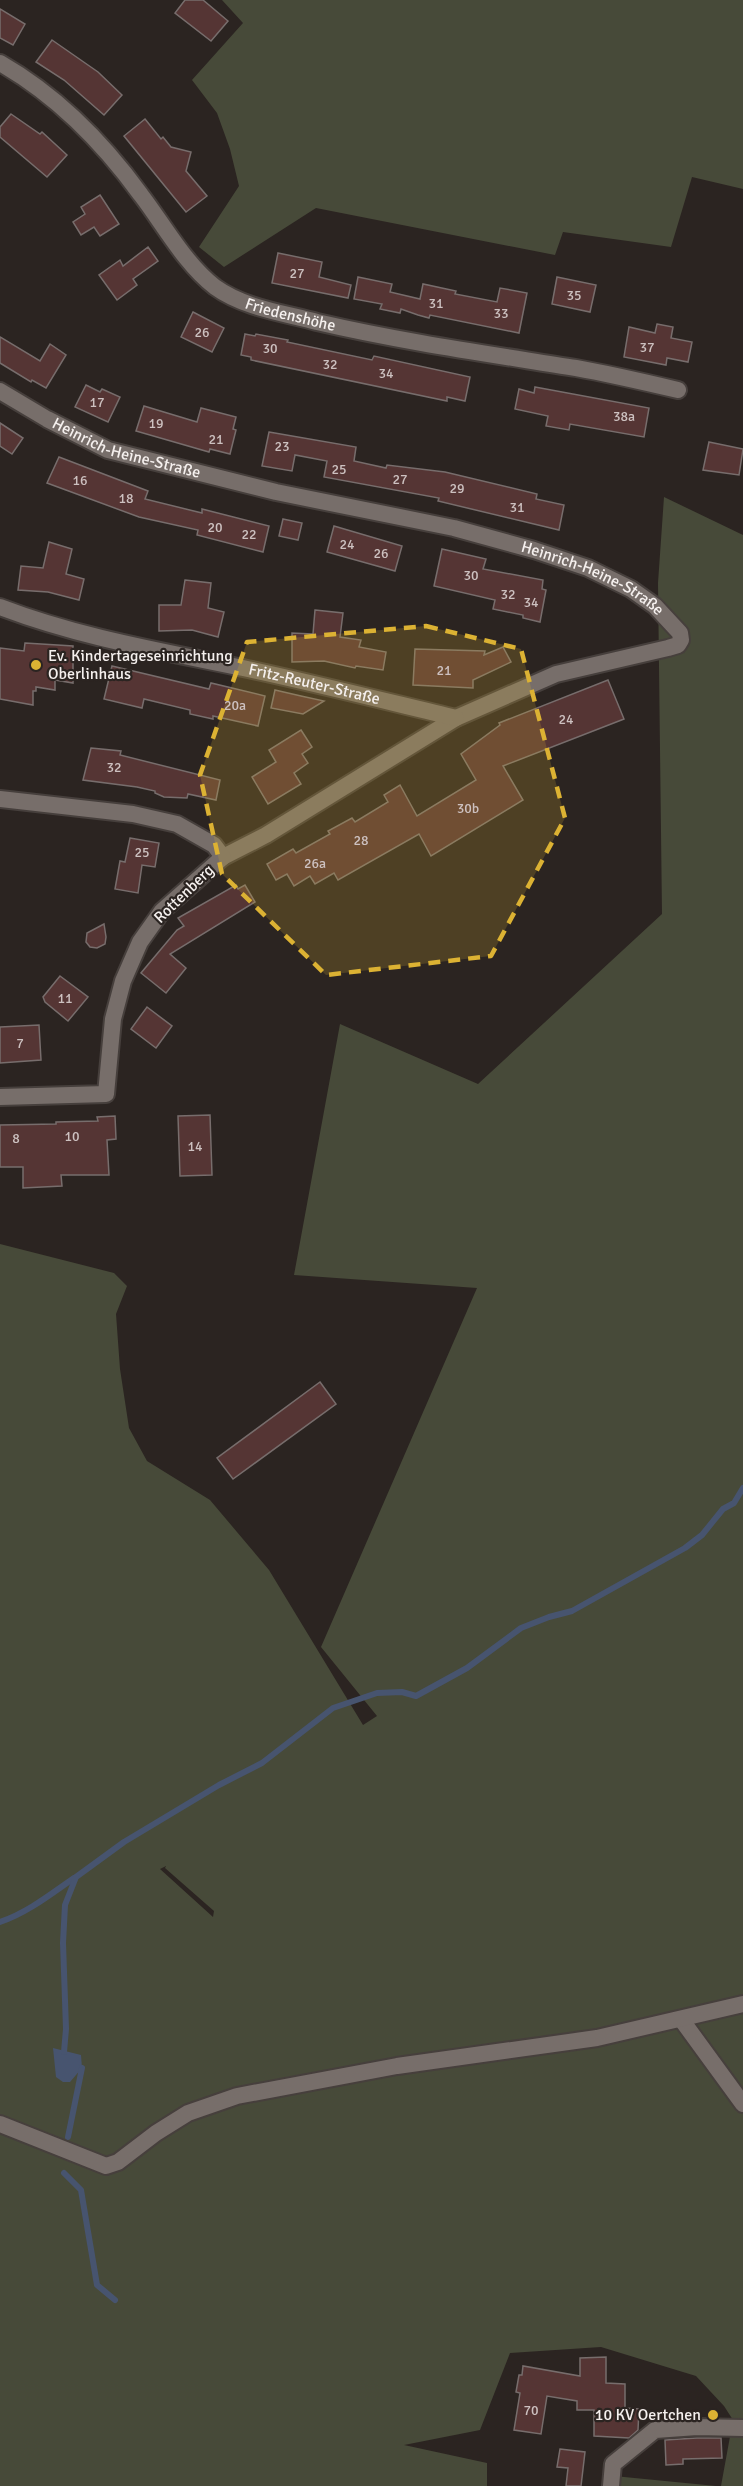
<svg xmlns="http://www.w3.org/2000/svg" width="743" height="2486" font-family="Signika,sans-serif">
	<style>
		.green { fill: #474a39; fill-rule: evenodd }
		.water { fill: #47546f }
		.lines { fill: none; stroke-linecap: round; stroke-linejoin: round }
		.stream { stroke: #47546f; stroke-width: 6 }
		.building { fill: #553534; stroke: #776d6c; stroke-width: 1.5 }
		.street-casing { stroke: #463f3c; stroke-width: 20 }
		.street { stroke: #776e6a; stroke-width: 16 }
		.marked { fill: #dcb233; fill-opacity: 0.2; stroke: #dcb233; stroke-width: 4.5; stroke-dasharray: 12 8; stroke-linejoin: round }
		.poi-dot { fill: #dcb233; stroke: #2b2421; stroke-width: 2 }
		.labels { text-anchor: middle; dominant-baseline: central; stroke-width: 4.5; stroke-linejoin: round; paint-order: stroke }
		.number-label { font-size: 14px; fill: #cdc1c0 }
		.street-label { font-size: 16px; fill: #f5f0ee; stroke: #2b2421 }
		.poi-label { font-size: 16px; fill: #f5f0ee; stroke: #2b2421; text-anchor: start }
	</style>
	<rect width="100%" height="100%" fill="#2b2421"/>
	<!-- green -->
	<g class="green">
		<polygon points="222,0 743,0 743,189 692,177 671,247 563,232 555,255 316,208 224,267 199,247 239,186 230,149 217,113 192,80 243,23"/>
		<path d="M 664,497 L 743,535 L 743,2486 L 721,2486 L 733,2420 L 724,2406 L 696,2376 L 601,2347 L 510,2353 L 480,2430 L 404,2445 L 487,2463 L 487,2486 L 0,2486 L 0,1244 L 114,1273 L 127,1286 L 116,1314 L 120,1369 L 129,1428 L 147,1461 L 210,1500 L 269,1570 L 363,1725 L 377,1716 L 321,1647 L 477,1288 L 294,1275 L 340,1024 L 478,1084 L 662,914 L 658,583 ZM 166,1866 L 165,1868 L 214,1911 L 213,1917 L 160,1869 Z"/>
		<polygon points="614,2476 716,2486 613,2486"/>
	</g>
	<!-- water -->
	<polygon class="water" points="53,2048 81,2055 82,2068 70,2082 63,2082 56,2077"/>
	<g class="lines">
		<!-- stream -->
		<g class="stream">
			<path d="M 0,1922 C 27,1913 51,1894 74,1878"/>
			<polyline points="64,2052 66,2029 63,1943 65,1905 76,1877 124,1842 219,1785 262,1763 333,1708 377,1693 402,1692 416,1696 467,1668 521,1628 549,1617 572,1611 685,1548 702,1535 723,1509 734,1503 743,1488"/>
			<polyline points="68,2137 82,2068"/>
			<polyline points="64,2173 81,2190 97,2285 115,2300"/>
		</g>
	</g>
	<!-- building -->
	<g class="building">
		<polygon points="185,0 203,0 228,21 211,41 175,13"/>
		<polygon points="0,9 25,24 13,45 0,38"/>
		<polygon points="52,40 98,72 122,95 104,115 64,80 36,62"/>
		<polygon points="11,114 40,134 42,132 67,155 47,177 0,137 0,127"/>
		<polygon points="145,119 161,139 163,137 171,147 191,152 186,171 207,196 186,212 124,136"/>
		<polygon points="100,195 119,224 100,236 94,227 81,235 73,222 85,214 81,207"/>
		<polygon points="148,247 158,261 133,279 137,285 117,300 99,275 120,260 123,266"/>
		<polygon points="278,253 322,262 319,277 351,285 348,298 272,283"/>
		<polygon points="358,277 392,284 390,292 420,299 423,284 456,291 455,294 497,302 500,288 527,293 519,333 430,315 429,318 418,315 401,309 400,313 380,309 382,304 354,299"/>
		<polygon points="557,277 596,285 590,312 552,304"/>
		<polygon points="193,312 224,328 212,352 181,337"/>
		<polygon points="657,324 673,327 671,338 692,342 688,362 667,358 666,365 624,357 629,327 655,333"/>
		<polygon points="245,334 255,336 256,334 288,340 287,342 372,360 374,356 470,377 465,401 447,397 447,401 251,360 251,357 241,355"/>
		<polygon points="0,337 40,361 50,344 66,355 46,388 32,380 31,382 0,363"/>
		<polygon points="86,385 100,392 102,389 120,397 108,422 75,407"/>
		<polygon points="535,387 649,408 644,437 570,424 569,430 546,426 548,416 515,409 519,389 534,393"/>
		<polygon points="144,406 197,422 201,408 236,417 233,429 236,430 230,454 210,449 209,452 136,431"/>
		<polygon points="0,423 23,438 12,454 0,446"/>
		<polygon points="269,432 356,447 354,461 386,468 387,465 445,472 537,494 536,499 564,505 559,530 438,501 439,498 324,477 327,461 295,455 292,471 262,466"/>
		<polygon points="709,442 743,449 739,475 703,470"/>
		<polygon points="59,457 148,491 145,499 202,513 202,509 269,526 263,552 197,535 198,530 139,517 47,483"/>
		<polygon points="283,519 302,523 298,540 279,536"/>
		<polygon points="334,526 402,546 395,571 327,552"/>
		<polygon points="49,542 72,549 66,574 84,579 79,600 48,592 18,590 21,566 43,568"/>
		<polygon points="442,549 486,559 483,569 543,580 542,589 546,590 540,622 523,618 523,615 493,609 495,600 434,586"/>
		<polygon points="185,580 211,583 208,608 224,612 218,637 192,630 159,631 159,605 181,605"/>
		<polygon points="315,610 343,613 340,637 361,640 359,647 386,652 383,670 356,666 355,668 324,661 292,662 292,633 313,634"/>
		<polygon points="25,643 73,646 73,683 55,680 55,690 36,687 36,691 33,691 33,705 0,699 0,648 24,651"/>
		<polygon points="503,647 511,662 473,680 473,688 413,685 415,649 485,651 484,655"/>
		<polygon points="112,666 209,689 211,683 265,696 258,726 213,716 213,719 190,714 190,710 144,699 142,708 104,699"/>
		<polygon points="608,680 624,719 503,766 523,800 431,856 419,834 338,880 334,873 315,884 310,876 294,886 287,874 276,880 267,864 293,849 296,853 330,834 328,831 352,818 355,822 388,802 384,795 400,785 417,816 476,780 461,754 500,725 499,723"/>
		<polygon points="275,690 301,696 324,701 303,714 271,708"/>
		<polygon points="301,730 312,747 302,754 308,763 294,773 301,784 268,804 252,777 276,762 269,750"/>
		<polygon points="91,748 121,751 120,755 220,780 216,800 188,794 187,798 164,797 155,793 155,791 137,787 83,780"/>
		<polygon points="130,838 159,843 155,867 142,865 138,893 115,889 120,861 125,862"/>
		<polygon points="236,885 238,889 245,885 255,902 170,954 186,968 166,993 141,973 177,930 184,926 178,918"/>
		<polygon points="104,924 106,937 105,944 97,948 90,947 86,942 87,933"/>
		<polygon points="60,976 88,997 68,1021 45,1002 43,997"/>
		<polygon points="147,1007 172,1026 156,1048 131,1029"/>
		<polygon points="39,1025 41,1060 0,1063 0,1027"/>
		<polygon points="210,1115 212,1175 180,1176 178,1116"/>
		<polygon points="115,1116 116,1139 107,1140 109,1175 61,1175 62,1186 23,1188 23,1167 0,1167 0,1125 56,1124 56,1122 98,1121 97,1117"/>
		<polygon points="320,1382 336,1404 233,1479 217,1458"/>
		<polygon points="606,2357 606,2383 625,2384 625,2408 639,2409 638,2430 629,2438 594,2436 594,2410 577,2410 577,2401 547,2396 541,2434 514,2430 520,2393 516,2392 519,2375 522,2375 523,2366 580,2376 580,2358"/>
		<polygon points="697,2438 721,2438 722,2458 683,2459 683,2464 666,2465 665,2440"/>
		<polygon points="560,2449 585,2452 581,2486 566,2486 568,2468 557,2467"/>
	</g>
	<g class="lines">
		<!-- street casing -->
		<g class="street-casing">
			<g id="street">
				<path id="s1" d="M 0,63 C 56,95 104,144 141,195 C 164,225 185,264 215,287 C 244,308 284,313 317,322 C 403,342 489,354 576,368 C 610,374 644,382 678,390"/>
				<path id="s2" d="M 0,391 L 47,419 L 108,450 L 276,492 L 454,528 L 534,550 L 588,568 L 631,589 L 655,606 L 680,633 L 681,640 L 678,645 L 668,648 L 556,674 L 456,718 L 266,835 L 223,857 L 162,911 L 140,942 L 123,981 L 113,1019 L 106,1094 L 0,1097"/>
				<path id="s3" d="M 0,607 C 78,637 161,651 243,668 C 314,683 385,701 456,718"/>
				<polyline points="0,799 133,814 177,824 214,845 223,857"/>
				<polyline points="681,2019 743,2104"/>
				<polyline points="0,2124 106,2166 118,2162 156,2133 188,2113 237,2096 397,2066 597,2038 743,2004"/>
				<polyline points="611,2486 613,2464 655,2430 697,2427 743,2428"/>
			</g>
		</g>
		<!-- street -->
		<use href="#street" class="street"/>
	</g>
	<!-- marked area -->
	<path class="marked" d="M 426,626 L 521,649 L 565,818 L 491,956 L 326,975 L 222,874 L 200,775 L 247,642 Z"/>
	<!-- markers -->
	<g class="poi-dot">
		<circle cx="36" cy="665" r="6"/>
		<circle cx="713" cy="2415" r="6"/>
	</g>
	<g class="labels">
		<!-- number labels -->
		<g class="number-label">
			<text x="297" y="273">27</text>
			<text x="574" y="295">35</text>
			<text x="436" y="303">31</text>
			<text x="501" y="313">33</text>
			<text x="202" y="332">26</text>
			<text x="647" y="347">37</text>
			<text x="270" y="348">30</text>
			<text x="330" y="364">32</text>
			<text x="386" y="373">34</text>
			<text x="97" y="402">17</text>
			<text x="624" y="416">38a</text>
			<text x="156" y="423">19</text>
			<text x="216" y="439">21</text>
			<text x="282" y="446">23</text>
			<text x="339" y="469">25</text>
			<text x="400" y="479">27</text>
			<text x="80" y="480">16</text>
			<text x="457" y="488">29</text>
			<text x="126" y="498">18</text>
			<text x="517" y="507">31</text>
			<text x="215" y="527">20</text>
			<text x="249" y="534">22</text>
			<text x="347" y="544">24</text>
			<text x="381" y="553">26</text>
			<text x="471" y="575">30</text>
			<text x="508" y="594">32</text>
			<text x="531" y="602">34</text>
			<text x="444" y="670">21</text>
			<text x="235" y="705">20a</text>
			<text x="566" y="719">24</text>
			<text x="114" y="767">32</text>
			<text x="468" y="808">30b</text>
			<text x="361" y="840">28</text>
			<text x="142" y="852">25</text>
			<text x="315" y="863">26a</text>
			<text x="65" y="998">11</text>
			<text x="20" y="1043">7</text>
			<text x="72" y="1136">10</text>
			<text x="16" y="1138">8</text>
			<text x="195" y="1146">14</text>
			<text x="531" y="2410">70</text>
		</g>
		<!-- street labels -->
		<g class="street-label">
			<text stroke="none"><textPath href="#s1" startOffset="394">Friedenshöhe</textPath></text>
			<text stroke="none"><textPath href="#s2" startOffset="140">Heinrich-Heine-Straße</textPath></text>
			<text stroke="none"><textPath href="#s2" startOffset="626">Heinrich-Heine-Straße</textPath></text>
			<text stroke="none"><textPath href="#s3" startOffset="324">Fritz-Reuter-Straße</textPath></text>
			<text transform="translate(184 894) rotate(-44)">Rottenberg</text>
		</g>
		<!-- poi labels -->
		<g class="poi-label">
			<text x="48" y="656">Ev. Kindertageseinrichtung<tspan x="48" dy="18">Oberlinhaus</tspan></text>
			<text x="701" y="2415" text-anchor="end">10 KV Oertchen</text>
		</g>
	</g>
</svg>
